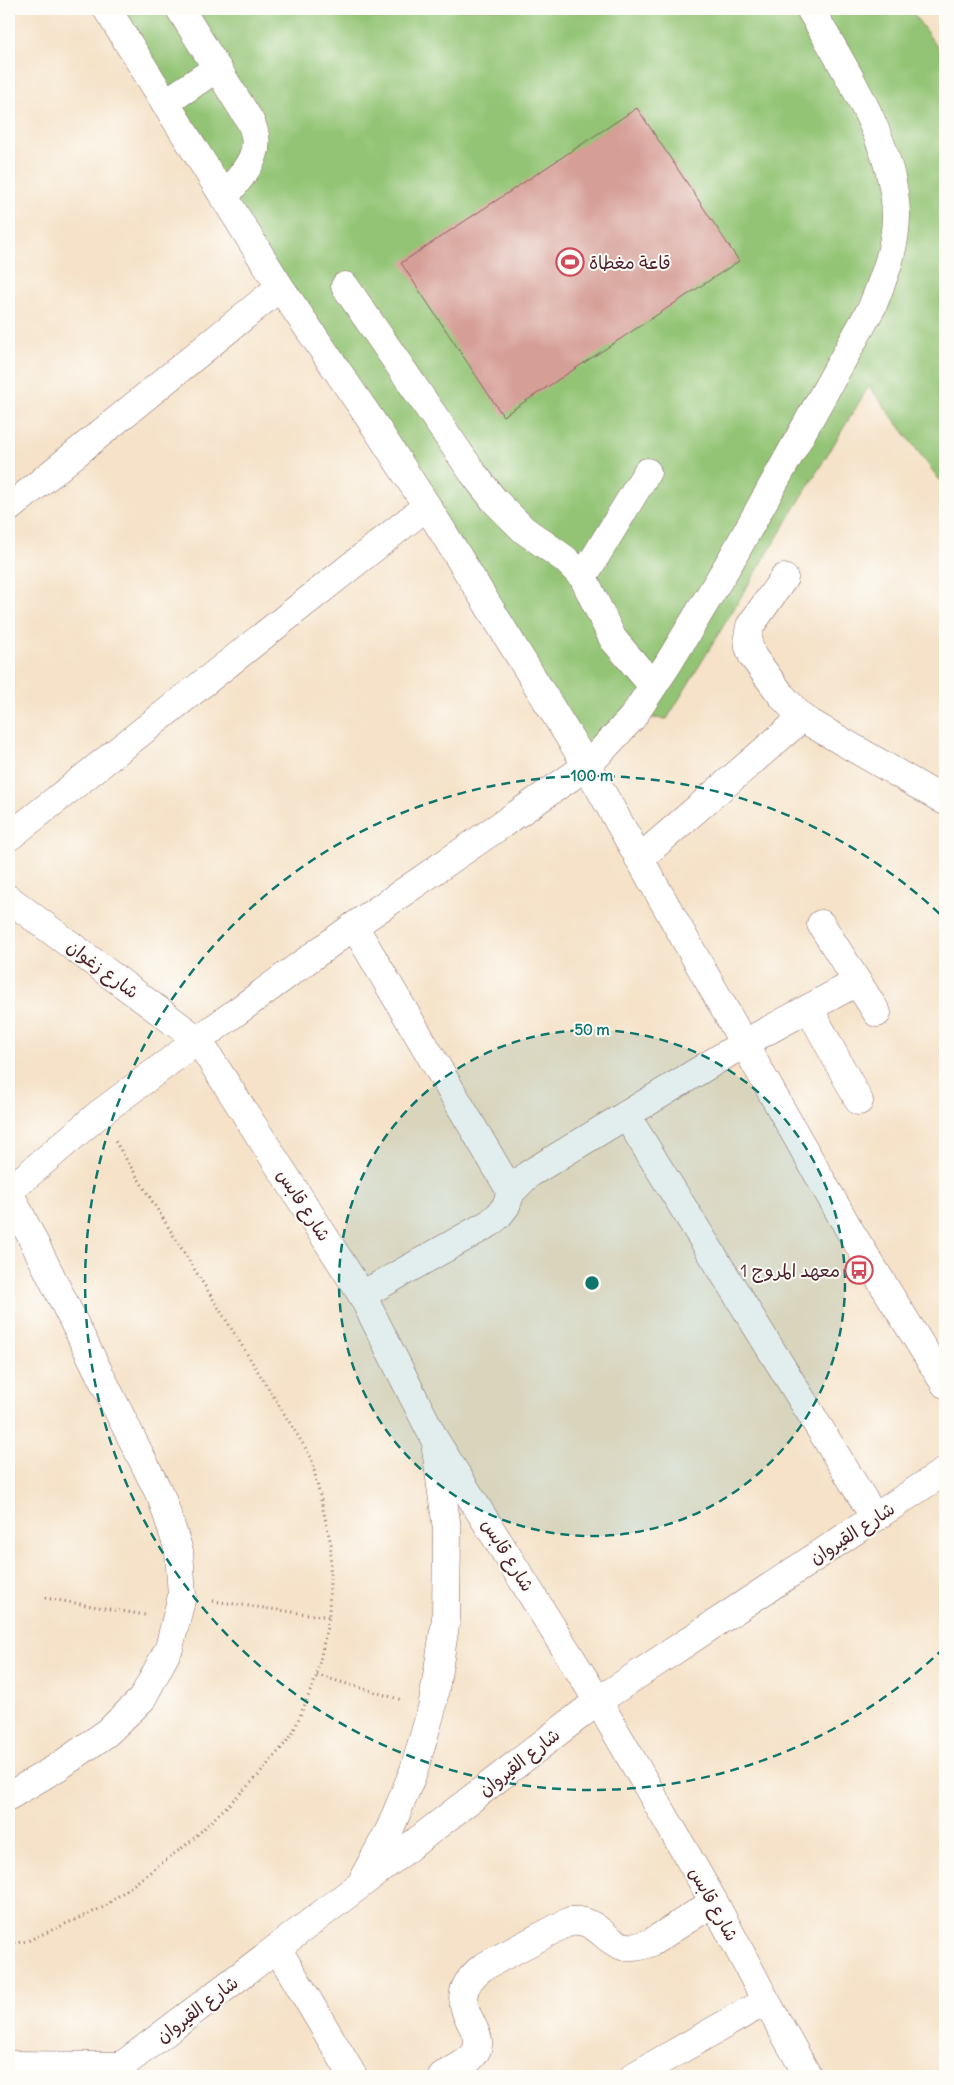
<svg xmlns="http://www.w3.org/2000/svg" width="954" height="2085" font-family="Delius,'Playpen Sans Arabic',sans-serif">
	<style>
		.green { fill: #93c474; stroke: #6e7250 }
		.building { fill: #d59e96 }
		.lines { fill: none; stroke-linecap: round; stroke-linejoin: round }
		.minor-casing { stroke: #866362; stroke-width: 29 }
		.path { stroke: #866362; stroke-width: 3; stroke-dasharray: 1 4; stroke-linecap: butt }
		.minor { stroke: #fff; stroke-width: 28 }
		.ring { fill: none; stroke: #0f766e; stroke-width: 2.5; stroke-dasharray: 9 6 }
		.labels { text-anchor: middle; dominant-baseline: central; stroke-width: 4; stroke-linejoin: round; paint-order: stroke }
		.poi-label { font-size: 18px; fill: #4a1f2b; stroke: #fdfcf7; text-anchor: start }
		.street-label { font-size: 18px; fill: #4a1f2b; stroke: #fdfcf7 }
		.centre { fill: #0f766e; stroke: #fdfcf7; stroke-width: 2.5 }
		.ring-label { font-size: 15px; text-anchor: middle; font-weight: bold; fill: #0f766e; stroke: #fdfcf7; stroke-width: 4; stroke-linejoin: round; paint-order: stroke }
	</style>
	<rect width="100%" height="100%" fill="#fdfcf7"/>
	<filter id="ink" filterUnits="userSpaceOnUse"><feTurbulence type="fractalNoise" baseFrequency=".02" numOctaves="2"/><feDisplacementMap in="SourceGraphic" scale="10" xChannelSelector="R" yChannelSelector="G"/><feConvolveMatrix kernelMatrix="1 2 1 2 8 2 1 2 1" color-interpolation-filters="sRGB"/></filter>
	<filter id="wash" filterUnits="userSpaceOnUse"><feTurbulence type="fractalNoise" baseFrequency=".0096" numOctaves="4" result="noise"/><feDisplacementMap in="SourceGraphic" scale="20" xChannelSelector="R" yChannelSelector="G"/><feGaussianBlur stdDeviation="1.12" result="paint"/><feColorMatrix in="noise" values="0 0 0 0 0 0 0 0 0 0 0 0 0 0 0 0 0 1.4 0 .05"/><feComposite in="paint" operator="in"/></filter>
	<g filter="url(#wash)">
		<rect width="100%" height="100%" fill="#f5e2c8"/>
		<!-- green -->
		<polygon class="green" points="98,9 910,9 945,58 945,487 869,386 667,719 625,716 589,755"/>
		<g id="blocks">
			<!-- building -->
			<polygon class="building" points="637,108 739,261 503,416 401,263"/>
		</g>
	</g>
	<g filter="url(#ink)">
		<use href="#blocks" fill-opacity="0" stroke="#866362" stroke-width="1"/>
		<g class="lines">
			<!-- minor casing -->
			<g class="minor-casing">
				<g id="minor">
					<polyline points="107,9 280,287 371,420 427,506 587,766 850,1231 945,1384"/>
					<path d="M 180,9 L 250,121 C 267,154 242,173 224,198"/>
					<polyline points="165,103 217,68"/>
					<polyline points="345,286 473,473 494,500 524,530 565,559 583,577 613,639 653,686"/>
					<polyline points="9,508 280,287"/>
					<polyline points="583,577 647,472"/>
					<polyline points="784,578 750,626 748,637 749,647 753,657 782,696 802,718 945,801"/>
					<polyline points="9,837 427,506"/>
					<polyline points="639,859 802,718"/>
					<polyline points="9,899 198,1040 362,1295 435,1440 598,1701 714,1902 766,2001 808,2076"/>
					<polyline points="821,924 877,1013"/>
					<polyline points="354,926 511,1192"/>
					<polyline points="809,1008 859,1101"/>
					<polyline points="626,1115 875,1518"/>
					<path d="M 9,1191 L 99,1114 L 198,1040 L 354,926 L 587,766 L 632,718 L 668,664 L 731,560 L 872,307 C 884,277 896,248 896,215 C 895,146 844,67 810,9"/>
					<polyline points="9,1192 162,1499 179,1551 182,1596 169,1648 142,1699 108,1732 58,1767 9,1796"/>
					<polyline points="362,1295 490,1223 499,1215 506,1206 511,1192 529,1174 743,1044 857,982"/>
					<polyline points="364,1877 390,1829 414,1770 432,1708 446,1619 447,1529 436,1449"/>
					<polyline points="277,1948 353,2076"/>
					<polyline points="9,2065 122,2066"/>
					<polyline points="108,2076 360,1885 598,1701 945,1471"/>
					<path d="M 442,2076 C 452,2070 471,2062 476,2051 C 489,2028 436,2003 483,1967 L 570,1921 C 608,1917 605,1962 652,1942 L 714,1902"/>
					<polyline points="634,2076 766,2001"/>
				</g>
			</g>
			<!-- path -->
			<g class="path">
				<polyline points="45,1598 145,1615"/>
				<polyline points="213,1601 329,1617"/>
				<polyline points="317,1675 402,1700"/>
				<polyline points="9,1944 27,1941 104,1907 191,1841 258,1776 292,1735 317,1675 329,1617 331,1544 311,1457 115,1141"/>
			</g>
			<!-- minor -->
			<use href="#minor" class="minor"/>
		</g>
	</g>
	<!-- distance rings -->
	<circle cx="592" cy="1283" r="253" fill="#0f766e" fill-opacity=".12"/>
	<g class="ring">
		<circle cx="592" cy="1283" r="253"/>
		<path d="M944 1648A507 507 0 1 1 944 918"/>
	</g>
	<!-- icons -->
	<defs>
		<g id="stadium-ring" transform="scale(1.4375)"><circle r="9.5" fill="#fdfcf7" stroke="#d1495b" stroke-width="1.5"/><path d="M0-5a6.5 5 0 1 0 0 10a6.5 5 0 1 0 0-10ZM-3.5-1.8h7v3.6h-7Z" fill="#d1495b"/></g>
		<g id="bus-ring" transform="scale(1.4375)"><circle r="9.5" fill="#fdfcf7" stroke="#d1495b" stroke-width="1.5"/><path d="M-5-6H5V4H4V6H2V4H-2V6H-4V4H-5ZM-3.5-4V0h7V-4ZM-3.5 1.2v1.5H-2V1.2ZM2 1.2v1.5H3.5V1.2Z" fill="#d1495b"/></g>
	</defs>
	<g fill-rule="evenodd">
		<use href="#stadium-ring" x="570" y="262"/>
		<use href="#bus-ring" x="859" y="1270"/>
	</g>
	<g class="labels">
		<!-- poi labels -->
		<g class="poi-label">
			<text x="589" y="262">قاعة مغطاة</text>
			<text x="840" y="1270" text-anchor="end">معهد المروج 1</text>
		</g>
		<!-- street labels -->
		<g class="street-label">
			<text transform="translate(103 969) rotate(37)">شارع زغوان</text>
			<text transform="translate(304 1205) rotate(57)">شارع قابس</text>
			<text transform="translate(852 1533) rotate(-33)">شارع القيروان</text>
			<text transform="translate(508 1555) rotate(58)">شارع قابس</text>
			<text transform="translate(519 1762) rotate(-38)">شارع القيروان</text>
			<text transform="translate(714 1904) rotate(61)">شارع قابس</text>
			<text transform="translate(197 2009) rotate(-37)">شارع القيروان</text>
		</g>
	</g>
	<circle cx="592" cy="1283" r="8" class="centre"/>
	<g class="ring-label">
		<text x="592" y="781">100 m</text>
		<text x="592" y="1035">50 m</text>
	</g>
	<!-- margin -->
	<rect width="954" height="2085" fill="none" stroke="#fdfcf7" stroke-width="30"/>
</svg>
